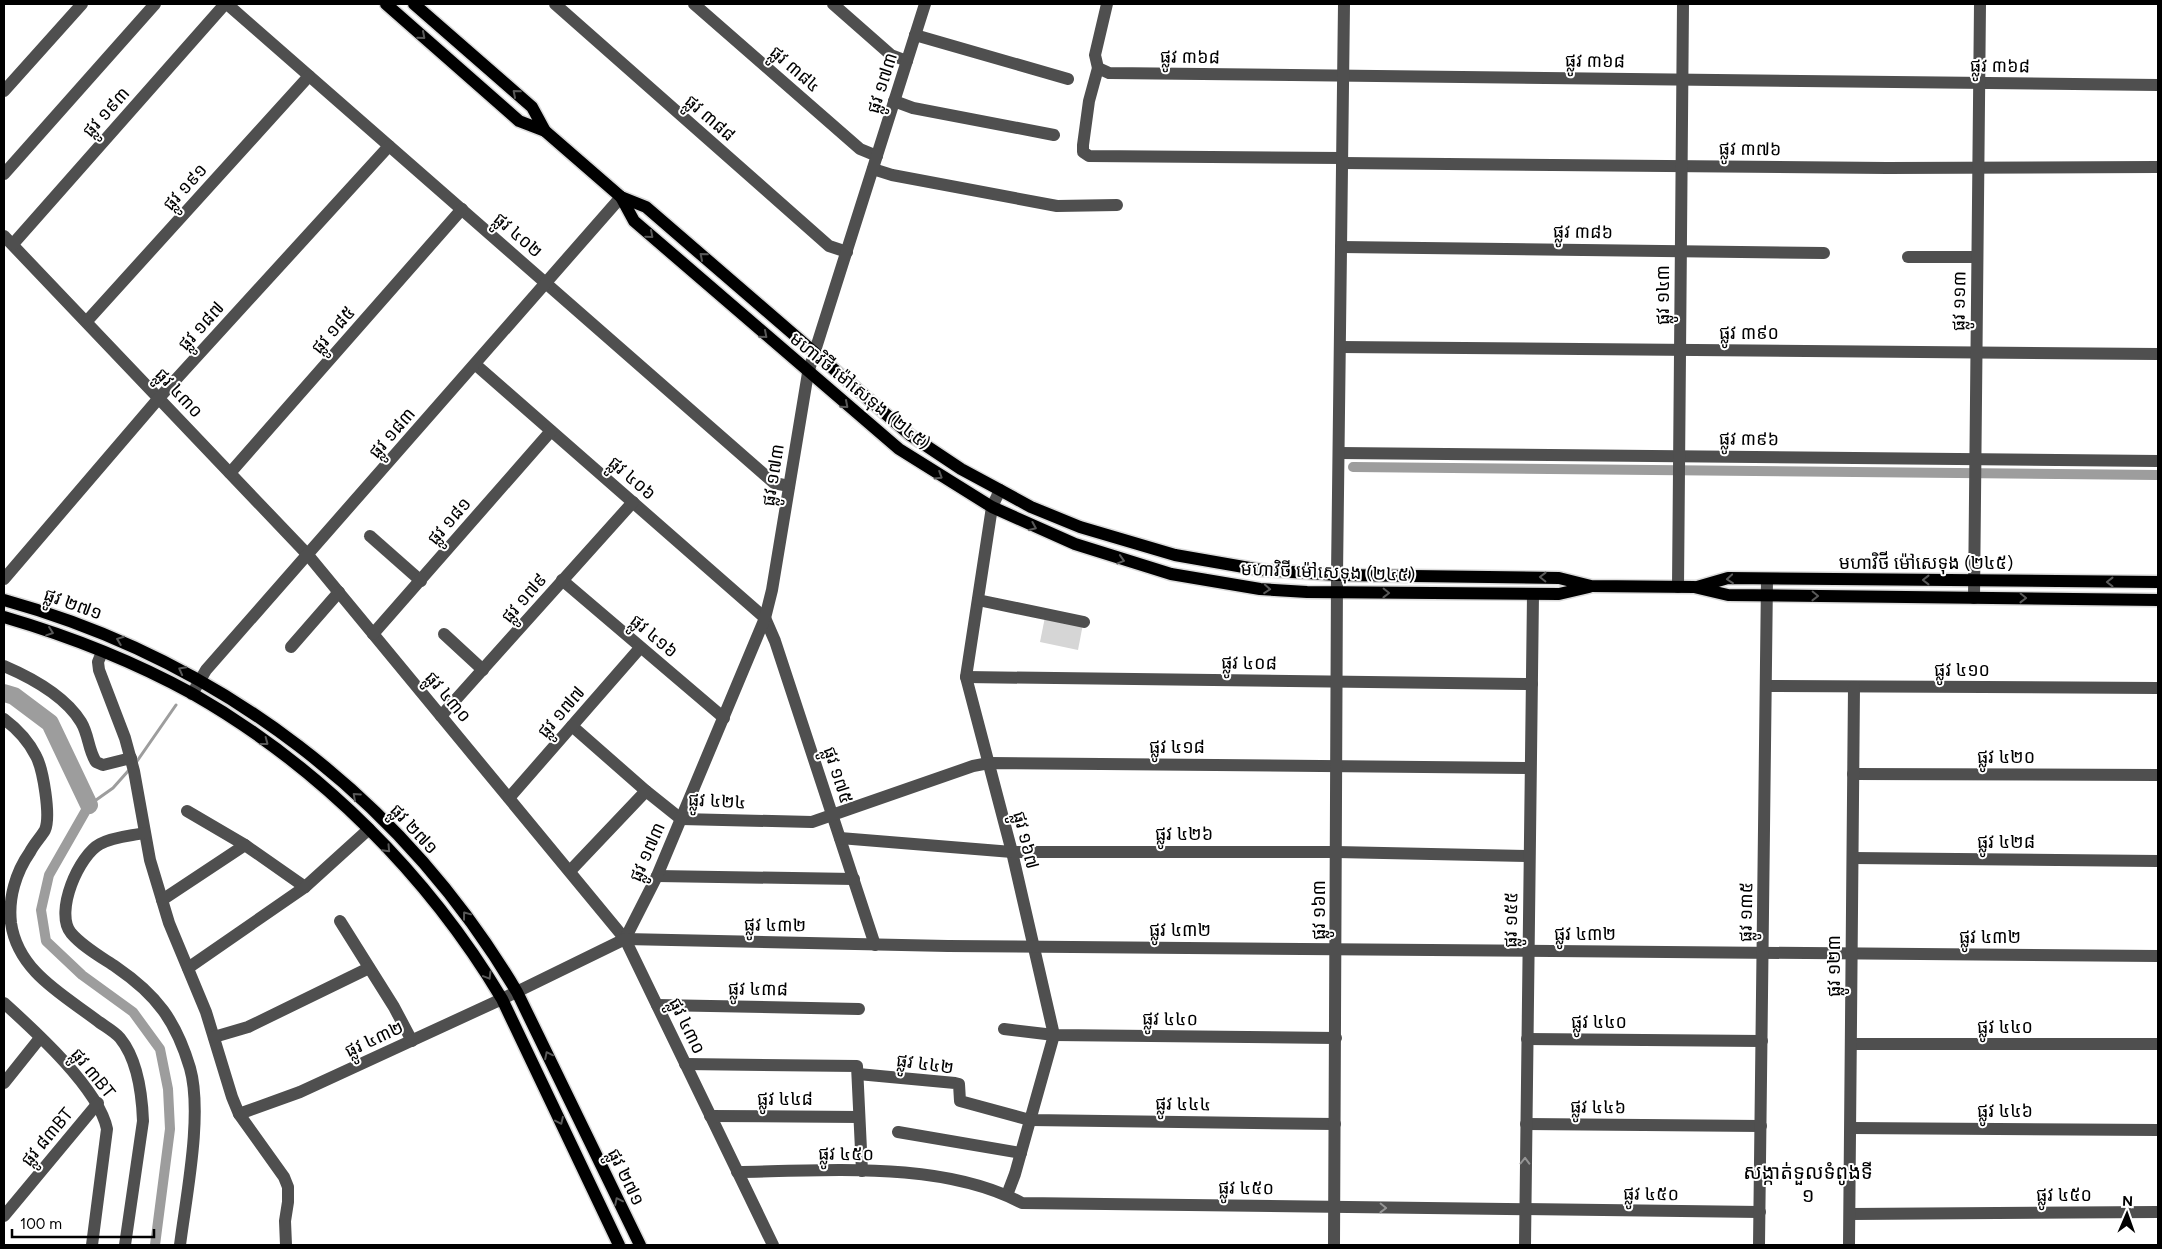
<svg xmlns="http://www.w3.org/2000/svg" width="2162" height="1249" font-family="Figtree,'Noto Sans Khmer',sans-serif">
	<style>
		.green { fill: #d6d6d6 }
		.lines { fill: none; stroke-linecap: round; stroke-linejoin: round }
		.stream { stroke: #9d9d9d; stroke-width: 3 }
		.canal { stroke: #9d9d9d; stroke-width: 10 }
		.river { stroke: #9d9d9d; stroke-width: 18 }
		.major-casing { stroke: #dbdbdb; stroke-width: 15 }
		.minor { stroke: #4f4f4f; stroke-width: 12 }
		.major { stroke: #000; stroke-width: 12 }
		.oneway { stroke: #595959 }
		.oneway2 { stroke: #959595 }
		.labels { text-anchor: middle; dominant-baseline: central; stroke-width: 4; stroke-linejoin: round; paint-order: stroke }
		.street-label { font-size: 18px; fill: #000; stroke: #fff }
		.quarter-label { font-size: 20px; fill: #000; stroke: #fff }
	</style>
	<rect width="100%" height="100%" fill="#fff"/>
	<!-- green -->
	<polygon class="green" points="1045,617 1083,624 1078,650 1040,642"/>
	<g class="lines">
		<!-- stream -->
		<g class="stream">
			<polyline points="135,764 176,705"/>
			<polyline points="89,805 113,788 129,770"/>
		</g>
		<!-- canal -->
		<g class="canal">
			<polyline points="1353,467 2158,475"/>
			<polyline points="89,805 49,875 41,910 46,941 82,975 133,1012 160,1049 168,1089 170,1129 155,1245"/>
		</g>
		<!-- river -->
		<polyline class="river" points="4,693 14,696 50,723 89,805"/>
		<!-- major casing -->
		<g class="major-casing">
			<g id="major">
				<polyline points="386,4 519,121 545,131"/>
				<polyline points="414,4 532,107 545,131 621,197 646,207 910,435 961,469 1000,490 1031,507 1080,527 1175,555 1261,570 1337,575 1559,578 1591,586 1694,587 1728,595 2158,600"/>
				<polyline points="621,197 634,221 899,449 992,507 1075,544 1171,574 1260,589 1307,592 1559,594 1589,587"/>
				<polyline points="1697,587 1728,578 2158,582"/>
				<path d="M 4,600 C 220,660 402,798 517,992 L 640,1245"/>
				<path d="M 4,617 C 69,636 133,661 193,694 C 319,766 428,875 502,999 L 619,1245"/>
			</g>
		</g>
		<!-- minor -->
		<g class="minor">
			<polyline points="227,4 774,483 789,486"/>
			<polyline points="555,4 829,246 847,252"/>
			<polyline points="694,4 860,149 877,156"/>
			<polyline points="833,4 891,55 907,61"/>
			<polyline points="1107,4 1095,55 1098,68 1109,73 2158,85"/>
			<polyline points="915,35 1068,79"/>
			<polyline points="1098,68 1089,101 1083,145 1083,152 1089,156 1342,158"/>
			<polyline points="4,91 82,4"/>
			<polyline points="894,101 913,108 1054,135"/>
			<polyline points="1342,163 1887,168 2158,167"/>
			<polyline points="873,169 892,175 1057,206 1117,205"/>
			<polyline points="4,174 155,4"/>
			<polyline points="4,236 308,555 625,939 773,1245"/>
			<polyline points="13,244 225,4"/>
			<polyline points="1341,247 1824,253"/>
			<polyline points="1908,257 1977,257"/>
			<polyline points="87,321 309,76"/>
			<polyline points="1340,347 2158,354"/>
			<polyline points="476,365 765,618 775,641 875,945"/>
			<polyline points="1339,453 2158,461"/>
			<polyline points="230,473 462,209"/>
			<polyline points="1000,490 992,507 966,677 1012,852 1054,1035 1015,1174 1007,1195"/>
			<polyline points="370,536 421,581"/>
			<polyline points="4,579 159,398 389,146"/>
			<polyline points="562,580 724,718"/>
			<polyline points="1678,587 1683,4"/>
			<polyline points="1974,598 1980,4"/>
			<polyline points="978,600 1084,622"/>
			<polyline points="373,634 551,431"/>
			<polyline points="444,634 483,670"/>
			<polyline points="291,647 339,592"/>
			<polyline points="102,652 98,662 99,670 125,738 134,771 150,860 169,923 206,1012 232,1097 239,1114 284,1177 288,1187 288,1202 285,1221 286,1245"/>
			<path d="M 4,666 C 32,678 65,696 81,722 C 89,735 88,750 96,762 L 103,765 L 131,758"/>
			<polyline points="966,677 1532,684"/>
			<polyline points="1766,686 2158,688"/>
			<polyline points="192,694 206,670 621,197"/>
			<polyline points="441,716 633,502"/>
			<path d="M 4,719 C 16,728 29,742 36,756 C 43,769 51,816 45,830 C 41,837 34,844 30,852 C 16,872 8,898 11,923 C 18,972 64,995 99,1022 C 106,1027 115,1032 120,1038 C 138,1060 142,1094 143,1121 L 125,1245"/>
			<polyline points="572,726 646,791 681,819 812,822 973,766 989,763 1530,768"/>
			<polyline points="1853,774 2158,775"/>
			<polyline points="509,798 640,648"/>
			<polyline points="187,811 245,845 305,887"/>
			<path d="M 144,833 C 130,836 113,837 100,844 C 79,855 54,912 71,933 C 83,947 101,957 116,967 C 157,995 176,1021 190,1068 C 203,1114 186,1197 180,1245"/>
			<polyline points="840,838 1012,852 1336,852 1529,856"/>
			<polyline points="1853,858 2158,861"/>
			<polyline points="570,871 646,791"/>
			<polyline points="657,876 854,879"/>
			<polyline points="162,900 245,845"/>
			<polyline points="340,921 394,1007 412,1041"/>
			<polyline points="625,939 657,876 765,618 772,590 808,373 925,4"/>
			<polyline points="188,968 305,887 369,829"/>
			<path d="M 4,1003 C 35,1031 99,1089 107,1129 L 92,1245"/>
			<polyline points="657,1005 859,1009"/>
			<polyline points="1004,1029 1054,1035 1336,1038"/>
			<polyline points="214,1037 248,1027 369,968"/>
			<polyline points="1527,1039 1762,1041"/>
			<polyline points="1851,1044 2158,1044"/>
			<polyline points="685,1064 857,1066 862,1171"/>
			<polyline points="858,1074 955,1083 959,1084 960,1101 1030,1120 1335,1124"/>
			<polyline points="4,1083 40,1038"/>
			<polyline points="239,1114 300,1092 502,999 625,939 948,946 2158,956"/>
			<polyline points="710,1116 859,1117"/>
			<polyline points="1526,1124 1761,1126"/>
			<polyline points="1851,1128 2158,1130"/>
			<polyline points="898,1132 1021,1153"/>
			<path d="M 737,1172 C 826,1171 941,1160 1022,1203 L 1760,1212"/>
			<polyline points="1850,1214 2158,1212"/>
			<polyline points="4,1216 98,1103"/>
			<polyline points="1334,1245 1337,575 1344,4"/>
			<polyline points="1525,1245 1533,594"/>
			<polyline points="1759,1245 1767,579"/>
			<polyline points="1849,1245 1854,687"/>
		</g>
		<!-- major -->
		<use href="#major" class="major"/>
	</g>
	<!-- one-way arrows -->
	<defs><path id="oneway-chevron" d="M-2-3.5L2.5 0L-2 3.5" fill="none" stroke-width="1.6" stroke-linecap="round" stroke-linejoin="round" transform="scale(1.25)"/></defs>
	<g class="oneway">
		<use href="#oneway-chevron" transform="translate(422 36) rotate(41)"/>
		<use href="#oneway-chevron" transform="translate(516 93) rotate(-139)"/>
		<use href="#oneway-chevron" transform="translate(650 235) rotate(41)"/>
		<use href="#oneway-chevron" transform="translate(703 256) rotate(-139)"/>
		<use href="#oneway-chevron" transform="translate(764 335) rotate(41)"/>
		<use href="#oneway-chevron" transform="translate(845 405) rotate(41)"/>
		<use href="#oneway-chevron" transform="translate(939 476) rotate(32)"/>
		<use href="#oneway-chevron" transform="translate(1033 527) rotate(23)"/>
		<use href="#oneway-chevron" transform="translate(1121 560) rotate(17)"/>
		<use href="#oneway-chevron" transform="translate(1543 577) rotate(-179)"/>
		<use href="#oneway-chevron" transform="translate(1730 579) rotate(175)"/>
		<use href="#oneway-chevron" transform="translate(1926 580) rotate(-180)"/>
		<use href="#oneway-chevron" transform="translate(2110 582) rotate(-180)"/>
		<use href="#oneway-chevron" transform="translate(1267 589) rotate(4)"/>
		<use href="#oneway-chevron" transform="translate(1386 593) rotate(1)"/>
		<use href="#oneway-chevron" transform="translate(1815 596) rotate(1)"/>
		<use href="#oneway-chevron" transform="translate(2023 598) rotate(1)"/>
		<use href="#oneway-chevron" transform="translate(50 632) rotate(19)"/>
		<use href="#oneway-chevron" transform="translate(120 640) rotate(-159)"/>
		<use href="#oneway-chevron" transform="translate(182 670) rotate(-152)"/>
		<use href="#oneway-chevron" transform="translate(265 742) rotate(37)"/>
		<use href="#oneway-chevron" transform="translate(356 796) rotate(-138)"/>
		<use href="#oneway-chevron" transform="translate(387 849) rotate(47)"/>
		<use href="#oneway-chevron" transform="translate(466 915) rotate(-127)"/>
		<use href="#oneway-chevron" transform="translate(488 976) rotate(59)"/>
		<use href="#oneway-chevron" transform="translate(548 1055) rotate(-116)"/>
		<use href="#oneway-chevron" transform="translate(560 1121) rotate(65)"/>
		<use href="#oneway-chevron" transform="translate(618 1201) rotate(-116)"/>
	</g>
	<g class="oneway2">
		<use href="#oneway-chevron" transform="translate(1525 1161) rotate(-89)"/>
		<use href="#oneway-chevron" transform="translate(1383 1208) rotate(1)"/>
	</g>
	<g class="labels">
		<!-- street labels -->
		<g class="street-label">
			<text transform="translate(1190 57) rotate(1)">ផ្លូវ ៣៦៨</text>
			<text transform="translate(1595 61) rotate(1)">ផ្លូវ ៣៦៨</text>
			<text transform="translate(2000 66) rotate(1)">ផ្លូវ ៣៦៨</text>
			<text transform="translate(795 69) rotate(41)">ផ្លូវ ៣៨៤</text>
			<text transform="translate(882 83) rotate(-72)">ផ្លូវ ១៧៣</text>
			<text transform="translate(106 112) rotate(-48)">ផ្លូវ ១៩៣</text>
			<text transform="translate(710 118) rotate(41)">ផ្លូវ ៣៨៨</text>
			<text transform="translate(1750 149) rotate(1)">ផ្លូវ ៣៧៦</text>
			<text transform="translate(185 187) rotate(-48)">ផ្លូវ ១៩១</text>
			<text transform="translate(1583 232) rotate(1)">ផ្លូវ ៣៨៦</text>
			<text transform="translate(518 235) rotate(41)">ផ្លូវ ៤០២</text>
			<text transform="translate(1663 295) rotate(-90)">ផ្លូវ ១៤៣</text>
			<text transform="translate(1959 301) rotate(-89)">ផ្លូវ ១១៣</text>
			<text transform="translate(201 326) rotate(-48)">ផ្លូវ ១៨៧</text>
			<text transform="translate(333 330) rotate(-49)">ផ្លូវ ១៨៥</text>
			<text x="1749" y="333">ផ្លូវ ៣៩០</text>
			<text transform="translate(860 391) rotate(39)">មហាវិថី ម៉ៅសេទុង (២៤៥)</text>
			<text transform="translate(179 393) rotate(47)">ផ្លូវ ៤៣០</text>
			<text transform="translate(392 433) rotate(-49)">ផ្លូវ ១៨៣</text>
			<text transform="translate(1749 439) rotate(1)">ផ្លូវ ៣៩៦</text>
			<text transform="translate(773 475) rotate(-81)">ផ្លូវ ១៧៣</text>
			<text transform="translate(632 478) rotate(41)">ផ្លូវ ៤០៦</text>
			<text transform="translate(449 521) rotate(-49)">ផ្លូវ ១៨១</text>
			<text x="1926" y="563">មហាវិថី ម៉ៅសេទុង (២៤៥)</text>
			<text transform="translate(1328 572) rotate(2)">មហាវិថី ម៉ៅសេទុង (២៤៥)</text>
			<text transform="translate(524 598) rotate(-49)">ផ្លូវ ១៧៩</text>
			<text transform="translate(73 604) rotate(20)">ផ្លូវ ២៧១</text>
			<text transform="translate(654 636) rotate(40)">ផ្លូវ ៤១៦</text>
			<text transform="translate(1249 663) rotate(1)">ផ្លូវ ៤០៨</text>
			<text x="1962" y="670">ផ្លូវ ៤១០</text>
			<text transform="translate(448 697) rotate(50)">ផ្លូវ ៤៣០</text>
			<text transform="translate(561 712) rotate(-49)">ផ្លូវ ១៧៧</text>
			<text x="1177" y="747">ផ្លូវ ៤១៨</text>
			<text x="2006" y="757">ផ្លូវ ៤២០</text>
			<text transform="translate(838 775) rotate(72)">ផ្លូវ ១៧៥</text>
			<text transform="translate(717 801) rotate(3)">ផ្លូវ ៤២៤</text>
			<text transform="translate(414 829) rotate(47)">ផ្លូវ ២៧១</text>
			<text x="1184" y="834">ផ្លូវ ៤២៦</text>
			<text transform="translate(1026 840) rotate(76)">ផ្លូវ ១៦៧</text>
			<text x="2006" y="842">ផ្លូវ ៤២៨</text>
			<text transform="translate(647 852) rotate(-66)">ផ្លូវ ១៧៣</text>
			<text transform="translate(1319 910) rotate(-90)">ផ្លូវ ១៦៣</text>
			<text transform="translate(1746 912) rotate(-89)">ផ្លូវ ១៣៥</text>
			<text transform="translate(1511 920) rotate(-89)">ផ្លូវ ១៥៥</text>
			<text transform="translate(775 925) rotate(1)">ផ្លូវ ៤៣២</text>
			<text x="1180" y="930">ផ្លូវ ៤៣២</text>
			<text x="1585" y="934">ផ្លូវ ៤៣២</text>
			<text x="1990" y="937">ផ្លូវ ៤៣២</text>
			<text transform="translate(1834 966) rotate(-90)">ផ្លូវ ១២៣</text>
			<text transform="translate(758 989) rotate(1)">ផ្លូវ ៤៣៨</text>
			<text transform="translate(1170 1019) rotate(1)">ផ្លូវ ៤៤០</text>
			<text x="1599" y="1022">ផ្លូវ ៤៤០</text>
			<text transform="translate(687 1026) rotate(64)">ផ្លូវ ៤៣០</text>
			<text x="2005" y="1027">ផ្លូវ ៤៤០</text>
			<text transform="translate(374 1039) rotate(-25)">ផ្លូវ ៤៣២</text>
			<text transform="translate(925 1064) rotate(8)">ផ្លូវ ៤៤២</text>
			<text transform="translate(93 1073) rotate(51)">ផ្លូវ ៣BT</text>
			<text x="785" y="1099">ផ្លូវ ៤៤៨</text>
			<text transform="translate(1183 1104) rotate(1)">ផ្លូវ ៤៤៤</text>
			<text transform="translate(1598 1107) rotate(1)">ផ្លូវ ៤៤៦</text>
			<text x="2005" y="1111">ផ្លូវ ៤៤៦</text>
			<text transform="translate(47 1137) rotate(-50)">ផ្លូវ ៨៣BT</text>
			<text transform="translate(846 1154) rotate(1)">ផ្លូវ ៤៥០</text>
			<text transform="translate(626 1177) rotate(64)">ផ្លូវ ២៧១</text>
			<text transform="translate(1246 1188) rotate(1)">ផ្លូវ ៤៥០</text>
			<text transform="translate(1651 1194) rotate(1)">ផ្លូវ ៤៥០</text>
			<text x="2064" y="1195">ផ្លូវ ៤៥០</text>
		</g>
		<!-- quarter labels -->
		<g class="quarter-label">
			<text x="1808" y="1172">សង្កាត់ទួលទំពូងទី<tspan x="1808" dy="23">១</tspan></text>
		</g>
	</g>
	<!-- border -->
	<rect width="2162" height="1249" fill="none" stroke="#000000" stroke-width="10"/>
	<!-- north arrow -->
	<g transform="translate(2127 1214) rotate(2)" stroke="#ffffff" stroke-width="4" paint-order="stroke">
	<path d="M0-4L9 19L0 12L-9 19Z" fill="#000000"/>
	<text y="-8" font-size="14" font-weight="bold" text-anchor="middle" fill="#000000">N</text>
	</g>
	<!-- scale -->
	<path d="M12 1229v8h142v-8" fill="none" stroke="#000000" stroke-width="2.5"/>
	<text x="20" y="1229" font-size="15" fill="#000000" stroke="#ffffff" stroke-width="4" paint-order="stroke">100 m</text>
</svg>
